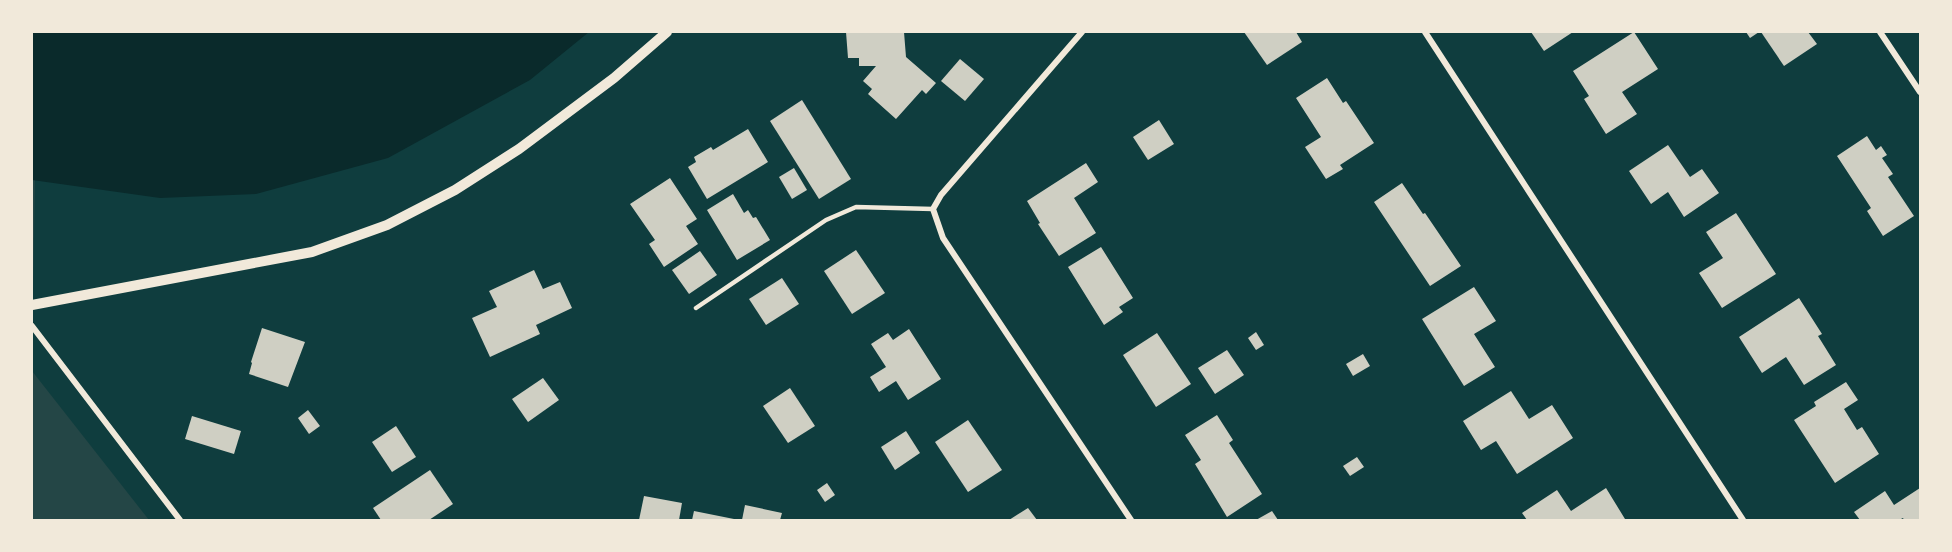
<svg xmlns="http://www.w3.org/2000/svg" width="1952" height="552" font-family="'PT Sans',sans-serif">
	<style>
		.green { fill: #244646 }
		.water { fill: #0a2a2b }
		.building { fill: #cfcfc3 }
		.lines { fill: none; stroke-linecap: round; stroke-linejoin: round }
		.service { stroke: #f1e9da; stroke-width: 4.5 }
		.minor { stroke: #f1e9da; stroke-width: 6 }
		.tertiary { stroke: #f1e9da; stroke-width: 10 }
	</style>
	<rect width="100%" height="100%" fill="#0f3d3e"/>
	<!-- green -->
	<g class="green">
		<polygon points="32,180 35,180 32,349"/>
		<polygon points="32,371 149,520 32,520"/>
	</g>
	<!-- water -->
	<polygon class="water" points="32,32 589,32 530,80 388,158 256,194 160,198 32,180"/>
	<!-- building -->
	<g class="building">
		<polygon points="846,32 904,32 906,57 936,83 926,94 922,90 896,119 868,94 872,89 863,81 876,66 859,66 859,58 848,58"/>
		<polygon points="1244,32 1296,32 1302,42 1267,65"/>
		<polygon points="1531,32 1573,32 1544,51"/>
		<polygon points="1634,32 1658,69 1622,92 1637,114 1606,134 1584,99 1589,96 1573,71"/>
		<polygon points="1746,32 1759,32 1750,38"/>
		<polygon points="1761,32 1808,32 1817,44 1784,66"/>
		<polygon points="960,59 984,79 965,101 941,81"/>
		<polygon points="1327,78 1343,103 1346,101 1374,143 1340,165 1343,169 1326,179 1305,147 1321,137 1296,98"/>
		<polygon points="802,100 851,179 819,199 770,121"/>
		<polygon points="1159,120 1174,144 1148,160 1133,137"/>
		<polygon points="748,129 768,162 707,199 688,167 696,162 694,157 711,147 713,150"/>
		<polygon points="1867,136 1876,150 1881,146 1887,155 1882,158 1893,174 1888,177 1914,216 1883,236 1867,211 1871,208 1837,156"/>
		<polygon points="1668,145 1690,177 1702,169 1719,193 1684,217 1668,192 1651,204 1629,171"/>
		<polygon points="1086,163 1098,182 1074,198 1096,233 1059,256 1038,224 1040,223 1027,201"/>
		<polygon points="794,168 807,190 792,199 779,177"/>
		<polygon points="670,178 697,219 686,226 698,244 664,267 649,244 655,240 630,204"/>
		<polygon points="1402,183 1423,214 1425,213 1461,266 1430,286 1374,202"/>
		<polygon points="733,194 744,213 748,210 753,218 756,217 770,240 737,260 707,210"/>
		<polygon points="1736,213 1776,274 1722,308 1699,273 1723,258 1706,232"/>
		<polygon points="1101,247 1133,298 1119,307 1123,312 1104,325 1068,267"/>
		<polygon points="856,250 885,293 852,314 824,271"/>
		<polygon points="700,251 717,275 689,294 672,270"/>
		<polygon points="534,270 543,289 560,282 572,308 536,325 540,334 490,357 472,318 497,307 489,291"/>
		<polygon points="782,278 799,304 766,325 749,299"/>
		<polygon points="1474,287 1496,321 1474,334 1495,367 1464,386 1422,319"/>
		<polygon points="1799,298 1822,334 1818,336 1836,365 1804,385 1786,357 1762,373 1739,337"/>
		<polygon points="262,328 305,342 288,387 249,374 252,363 251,362"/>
		<polygon points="909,329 941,379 908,400 896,381 879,392 870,377 886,367 871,344 888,333 893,340"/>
		<polygon points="1256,332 1264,345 1256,350 1248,338"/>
		<polygon points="1157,333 1191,384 1156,407 1123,355"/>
		<polygon points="1227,350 1244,375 1215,394 1198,368"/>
		<polygon points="1363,354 1370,366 1353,376 1346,364"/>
		<polygon points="543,378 559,400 528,422 512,399"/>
		<polygon points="1846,382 1858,400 1844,409 1857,430 1862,427 1879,454 1835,483 1794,420 1816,406 1814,402"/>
		<polygon points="790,388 815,426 788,443 763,406"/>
		<polygon points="1511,391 1529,419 1552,405 1573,438 1517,474 1496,441 1481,450 1463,421"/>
		<polygon points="308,410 320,426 309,434 298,418"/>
		<polygon points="1217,415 1233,440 1229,443 1262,494 1227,517 1195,464 1201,460 1185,435"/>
		<polygon points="192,416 241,431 234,454 185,439"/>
		<polygon points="968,420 1002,470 968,492 935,442"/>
		<polygon points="396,426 416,457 392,472 372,442"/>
		<polygon points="906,431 920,453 895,470 881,447"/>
		<polygon points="1357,457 1364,467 1350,476 1343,466"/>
		<polygon points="430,470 453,504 429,520 381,520 373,508"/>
		<polygon points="827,483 835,495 825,502 817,490"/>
		<polygon points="1606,488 1625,519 1623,520 1527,520 1522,513 1557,490 1571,511"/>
		<polygon points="1920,488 1920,520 1904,520 1903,518 1899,520 1860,520 1854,512 1885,491 1894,505"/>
		<polygon points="644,496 682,503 679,520 639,520"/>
		<polygon points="745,505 782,513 780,520 742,520"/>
		<polygon points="1028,508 1037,520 1009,520"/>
		<polygon points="694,511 734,519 734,520 692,520"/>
		<polygon points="1272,511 1278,520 1256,520"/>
	</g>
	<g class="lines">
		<!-- service -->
		<polyline class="service" points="696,308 826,220 856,207 933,209"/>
		<!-- minor -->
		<g class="minor">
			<polyline points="1082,32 941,195 933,209 943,238 1131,520"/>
			<polyline points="1425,32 1743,520"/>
			<polyline points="1880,32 1920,92"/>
			<polyline points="32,326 180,520"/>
		</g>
		<!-- tertiary -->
		<polyline class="tertiary" points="32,305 312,252 387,225 455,190 519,149 614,78 667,32"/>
	</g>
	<!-- border -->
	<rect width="1952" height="552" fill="none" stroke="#f1e9da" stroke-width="66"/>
</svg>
